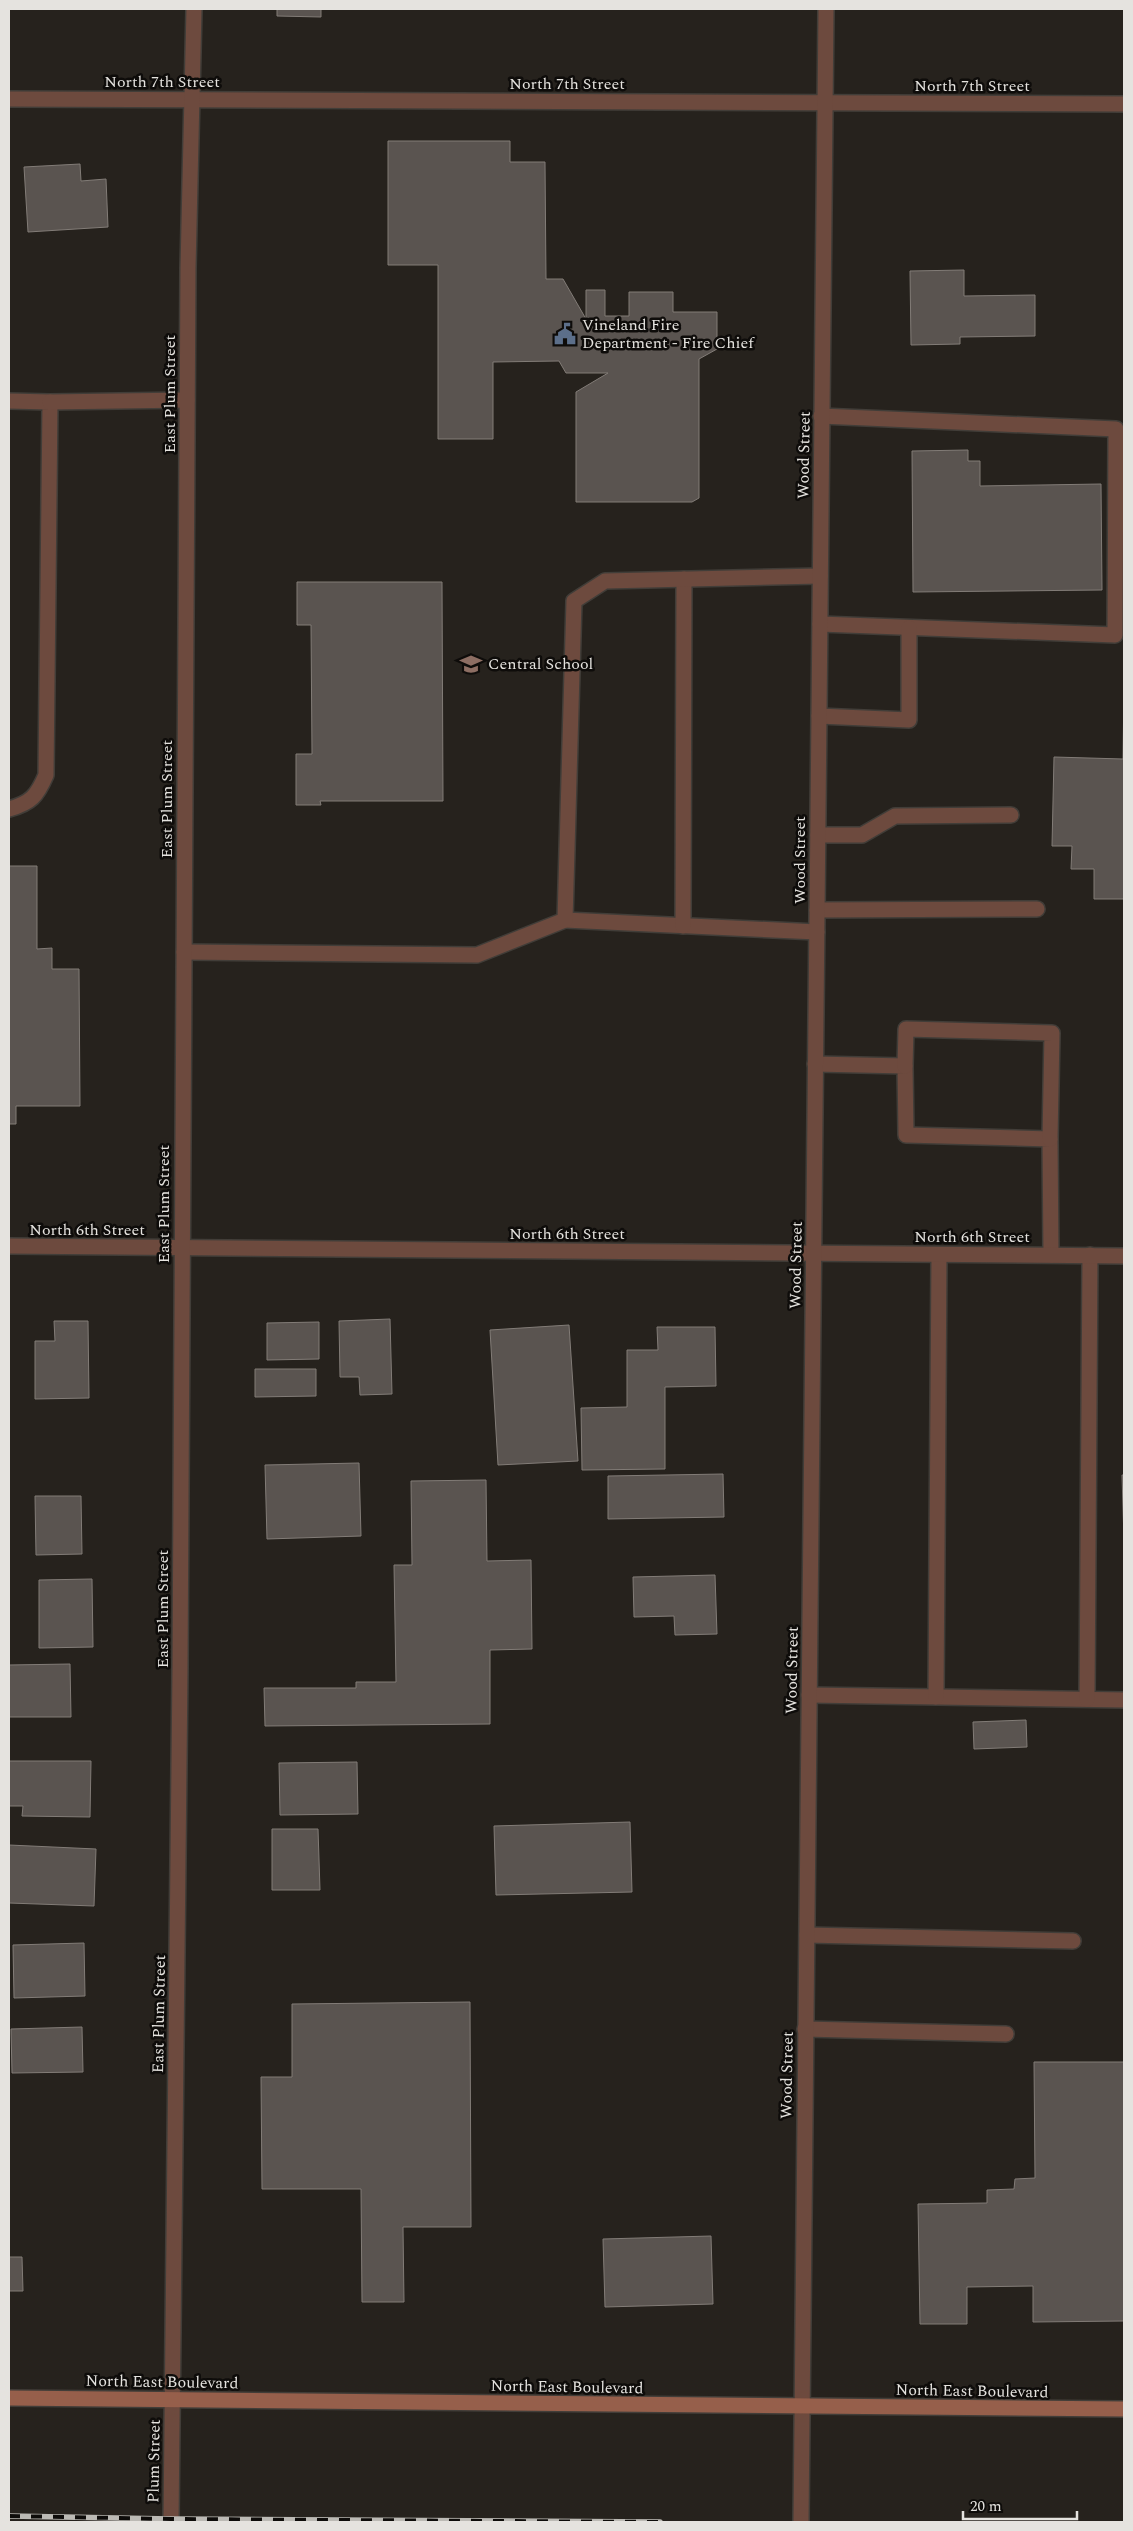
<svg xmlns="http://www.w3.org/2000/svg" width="1133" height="2531" font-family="Spectral,serif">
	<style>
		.building { fill: #5a5450; stroke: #827c77 }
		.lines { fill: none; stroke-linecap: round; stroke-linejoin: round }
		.lane-casing { stroke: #413d38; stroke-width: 18 }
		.street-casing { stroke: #413d38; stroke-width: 18 }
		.secondary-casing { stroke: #413d38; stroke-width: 18 }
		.lane { stroke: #6d4a3e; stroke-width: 15 }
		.street { stroke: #6d4a3e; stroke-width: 15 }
		.secondary { stroke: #965f4b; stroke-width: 15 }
		.rail-casing { stroke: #bcbab5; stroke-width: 5.5 }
		.rail { stroke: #0e0c0a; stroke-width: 4; stroke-dasharray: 11; stroke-linecap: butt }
		.labels { text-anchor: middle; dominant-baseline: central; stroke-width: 5; stroke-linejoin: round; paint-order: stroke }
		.street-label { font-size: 16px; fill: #e5e3df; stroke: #0e0c0a }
		.poi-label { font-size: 16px; fill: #e5e3df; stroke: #0e0c0a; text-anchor: start }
	</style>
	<rect width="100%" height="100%" fill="#26221d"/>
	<!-- building -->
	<g class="building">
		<polygon points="277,9 321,9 321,17 277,16"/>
		<polygon points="388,141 510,141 510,162 545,162 546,279 563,279 586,319 586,290 605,290 605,316 629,316 629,292 673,292 673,312 717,312 717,349 699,359 699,498 692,502 576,502 576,392 608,373 566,373 559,361 493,362 493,439 438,439 438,265 388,265"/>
		<polygon points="80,164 81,181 106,179 108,227 28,232 24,167"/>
		<polygon points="964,270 964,296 1035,295 1035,336 960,337 960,344 911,345 910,271"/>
		<polygon points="968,450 968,461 980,461 980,486 1101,484 1102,590 913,592 912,451"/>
		<polygon points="297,582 442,582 443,801 320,801 321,805 296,805 296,754 312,754 311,625 297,625"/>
		<polygon points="1124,686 1124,899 1094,899 1094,869 1071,869 1072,846 1052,846 1054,757 1123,759"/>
		<polygon points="9,866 37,866 37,949 52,948 52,969 79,969 80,1106 16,1106 16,1124 9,1124"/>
		<polygon points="390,1319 392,1394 360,1395 359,1377 340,1377 339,1321"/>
		<polygon points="54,1321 88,1321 89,1398 35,1399 35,1341 55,1341"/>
		<polygon points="319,1322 319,1359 267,1360 267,1323"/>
		<polygon points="569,1325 578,1461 498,1465 490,1330"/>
		<polygon points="657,1327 715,1327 716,1386 665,1387 665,1469 582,1470 581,1408 627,1407 627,1350 658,1350"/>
		<polygon points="255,1369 316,1369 316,1396 255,1397"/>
		<polygon points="359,1463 361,1536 267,1539 265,1465"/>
		<polygon points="723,1474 724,1517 608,1519 608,1476"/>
		<polygon points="1122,1475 1124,1475 1124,1540"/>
		<polygon points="486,1480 487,1561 531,1560 532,1649 490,1650 490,1724 265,1726 264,1688 356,1688 356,1682 396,1682 394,1565 412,1565 411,1481"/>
		<polygon points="35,1496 81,1496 82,1554 36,1555"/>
		<polygon points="715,1575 717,1634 675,1635 674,1616 634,1617 633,1577"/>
		<polygon points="92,1579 93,1647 39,1648 39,1580"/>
		<polygon points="70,1664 71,1717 9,1717 9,1665"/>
		<polygon points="1026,1720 1027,1747 974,1749 973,1722"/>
		<polygon points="9,1761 91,1761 90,1817 22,1816 23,1806 9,1806"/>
		<polygon points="357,1762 358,1814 280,1815 279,1763"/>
		<polygon points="630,1822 632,1892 496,1895 494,1826"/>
		<polygon points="272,1829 318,1829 320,1890 272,1890"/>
		<polygon points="9,1845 96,1849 94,1906 9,1903"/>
		<polygon points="84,1943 85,1996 14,1998 13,1945"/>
		<polygon points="470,2002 471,2227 403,2227 404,2302 362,2302 361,2189 262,2189 261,2077 292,2077 292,2004"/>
		<polygon points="82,2027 83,2072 12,2073 11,2029"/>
		<polygon points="1034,2062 1124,2062 1124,2321 1033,2322 1033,2286 967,2287 967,2324 920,2324 918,2204 987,2203 987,2190 1014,2189 1015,2179 1035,2178"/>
		<polygon points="711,2236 713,2304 605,2307 603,2239"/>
		<polygon points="9,2257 22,2257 23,2291 9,2291"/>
	</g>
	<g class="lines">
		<!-- lane casing -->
		<g class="lane-casing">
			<g id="lane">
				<path d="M 9,401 L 50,402 L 46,775 C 37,796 31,803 9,809"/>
				<polyline points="50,402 187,400"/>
				<polyline points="820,624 1115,635 1116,429 821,416"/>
				<polyline points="819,716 909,720 909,628"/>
				<polyline points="818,835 862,835 895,816 1011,815"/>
				<polyline points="817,910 1037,909"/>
				<polyline points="565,920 817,932"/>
				<polyline points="683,926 684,579"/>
				<polyline points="184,952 477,955 565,920 574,601 605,581 820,576"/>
				<polyline points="815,1064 905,1066 906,1135 1050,1139 1051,1255"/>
				<polyline points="905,1066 906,1029 1052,1033 1050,1139"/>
				<polyline points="809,1695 1124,1700"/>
				<polyline points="936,1697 939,1255"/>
				<polyline points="1087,1699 1090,1255"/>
				<polyline points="807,1935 1073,1941"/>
				<polyline points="805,2029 1006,2034"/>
			</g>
		</g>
		<!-- street casing -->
		<g class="street-casing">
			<g id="street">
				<polyline points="9,99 1124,104"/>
				<polyline points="9,1246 1124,1256"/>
				<polyline points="171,2522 180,1669 188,268 194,9"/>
				<polyline points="801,2522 826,9"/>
			</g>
		</g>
		<!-- secondary casing -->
		<g class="secondary-casing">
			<polyline id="secondary" points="9,2398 1124,2409"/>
		</g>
		<!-- lane -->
		<use href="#lane" class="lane"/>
		<!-- street -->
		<use href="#street" class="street"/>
		<!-- secondary -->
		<use href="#secondary" class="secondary"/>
		<!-- rail casing -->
		<g class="rail-casing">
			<polyline id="rail" points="9,2516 171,2519 660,2522"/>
		</g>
		<!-- rail -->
		<use href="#rail" class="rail"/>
	</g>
	<!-- icons -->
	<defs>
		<g id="civic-bare" transform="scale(1.725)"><path d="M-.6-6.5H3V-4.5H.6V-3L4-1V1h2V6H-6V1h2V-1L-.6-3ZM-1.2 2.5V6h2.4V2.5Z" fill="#5c6f8a" stroke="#0e0c0a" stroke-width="2.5" paint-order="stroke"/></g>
		<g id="school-bare" transform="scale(1.725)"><path d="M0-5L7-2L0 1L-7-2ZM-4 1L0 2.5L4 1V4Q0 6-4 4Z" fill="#8d6e63" stroke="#0e0c0a" stroke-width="2.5" paint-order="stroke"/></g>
	</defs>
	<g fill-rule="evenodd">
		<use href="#civic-bare" x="565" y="334"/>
		<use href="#school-bare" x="471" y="664"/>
	</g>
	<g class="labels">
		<!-- street labels -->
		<g class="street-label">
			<text x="162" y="82">North 7th Street</text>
			<text x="567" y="84">North 7th Street</text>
			<text x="972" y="86">North 7th Street</text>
			<text transform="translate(170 394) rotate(-90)">East Plum Street</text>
			<text transform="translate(804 455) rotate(-89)">Wood Street</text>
			<text transform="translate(167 799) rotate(-90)">East Plum Street</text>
			<text transform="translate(800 860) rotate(-90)">Wood Street</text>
			<text transform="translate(164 1204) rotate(-90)">East Plum Street</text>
			<text x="87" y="1230">North 6th Street</text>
			<text x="567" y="1234">North 6th Street</text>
			<text x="972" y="1237">North 6th Street</text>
			<text transform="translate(796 1265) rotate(-89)">Wood Street</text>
			<text transform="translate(163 1609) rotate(-90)">East Plum Street</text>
			<text transform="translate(792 1670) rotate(-89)">Wood Street</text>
			<text transform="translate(159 2014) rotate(-89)">East Plum Street</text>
			<text transform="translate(787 2075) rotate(-89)">Wood Street</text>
			<text transform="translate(162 2382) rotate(1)">North East Boulevard</text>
			<text transform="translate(567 2387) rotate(1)">North East Boulevard</text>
			<text transform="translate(972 2391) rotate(1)">North East Boulevard</text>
			<text transform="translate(154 2461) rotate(-89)">Plum Street</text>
		</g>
		<!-- poi labels -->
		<g class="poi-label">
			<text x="582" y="325">Vineland Fire<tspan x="582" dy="18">Department - Fire Chief</tspan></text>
			<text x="488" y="664">Central School</text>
		</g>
	</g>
	<!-- border -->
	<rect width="1133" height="2531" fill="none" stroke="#e5e3df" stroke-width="20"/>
	<!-- scale -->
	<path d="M963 2511v8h114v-8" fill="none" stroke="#e5e3df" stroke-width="2.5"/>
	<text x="970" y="2511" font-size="15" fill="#e5e3df" stroke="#0e0c0a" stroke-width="4" paint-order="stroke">20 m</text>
</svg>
